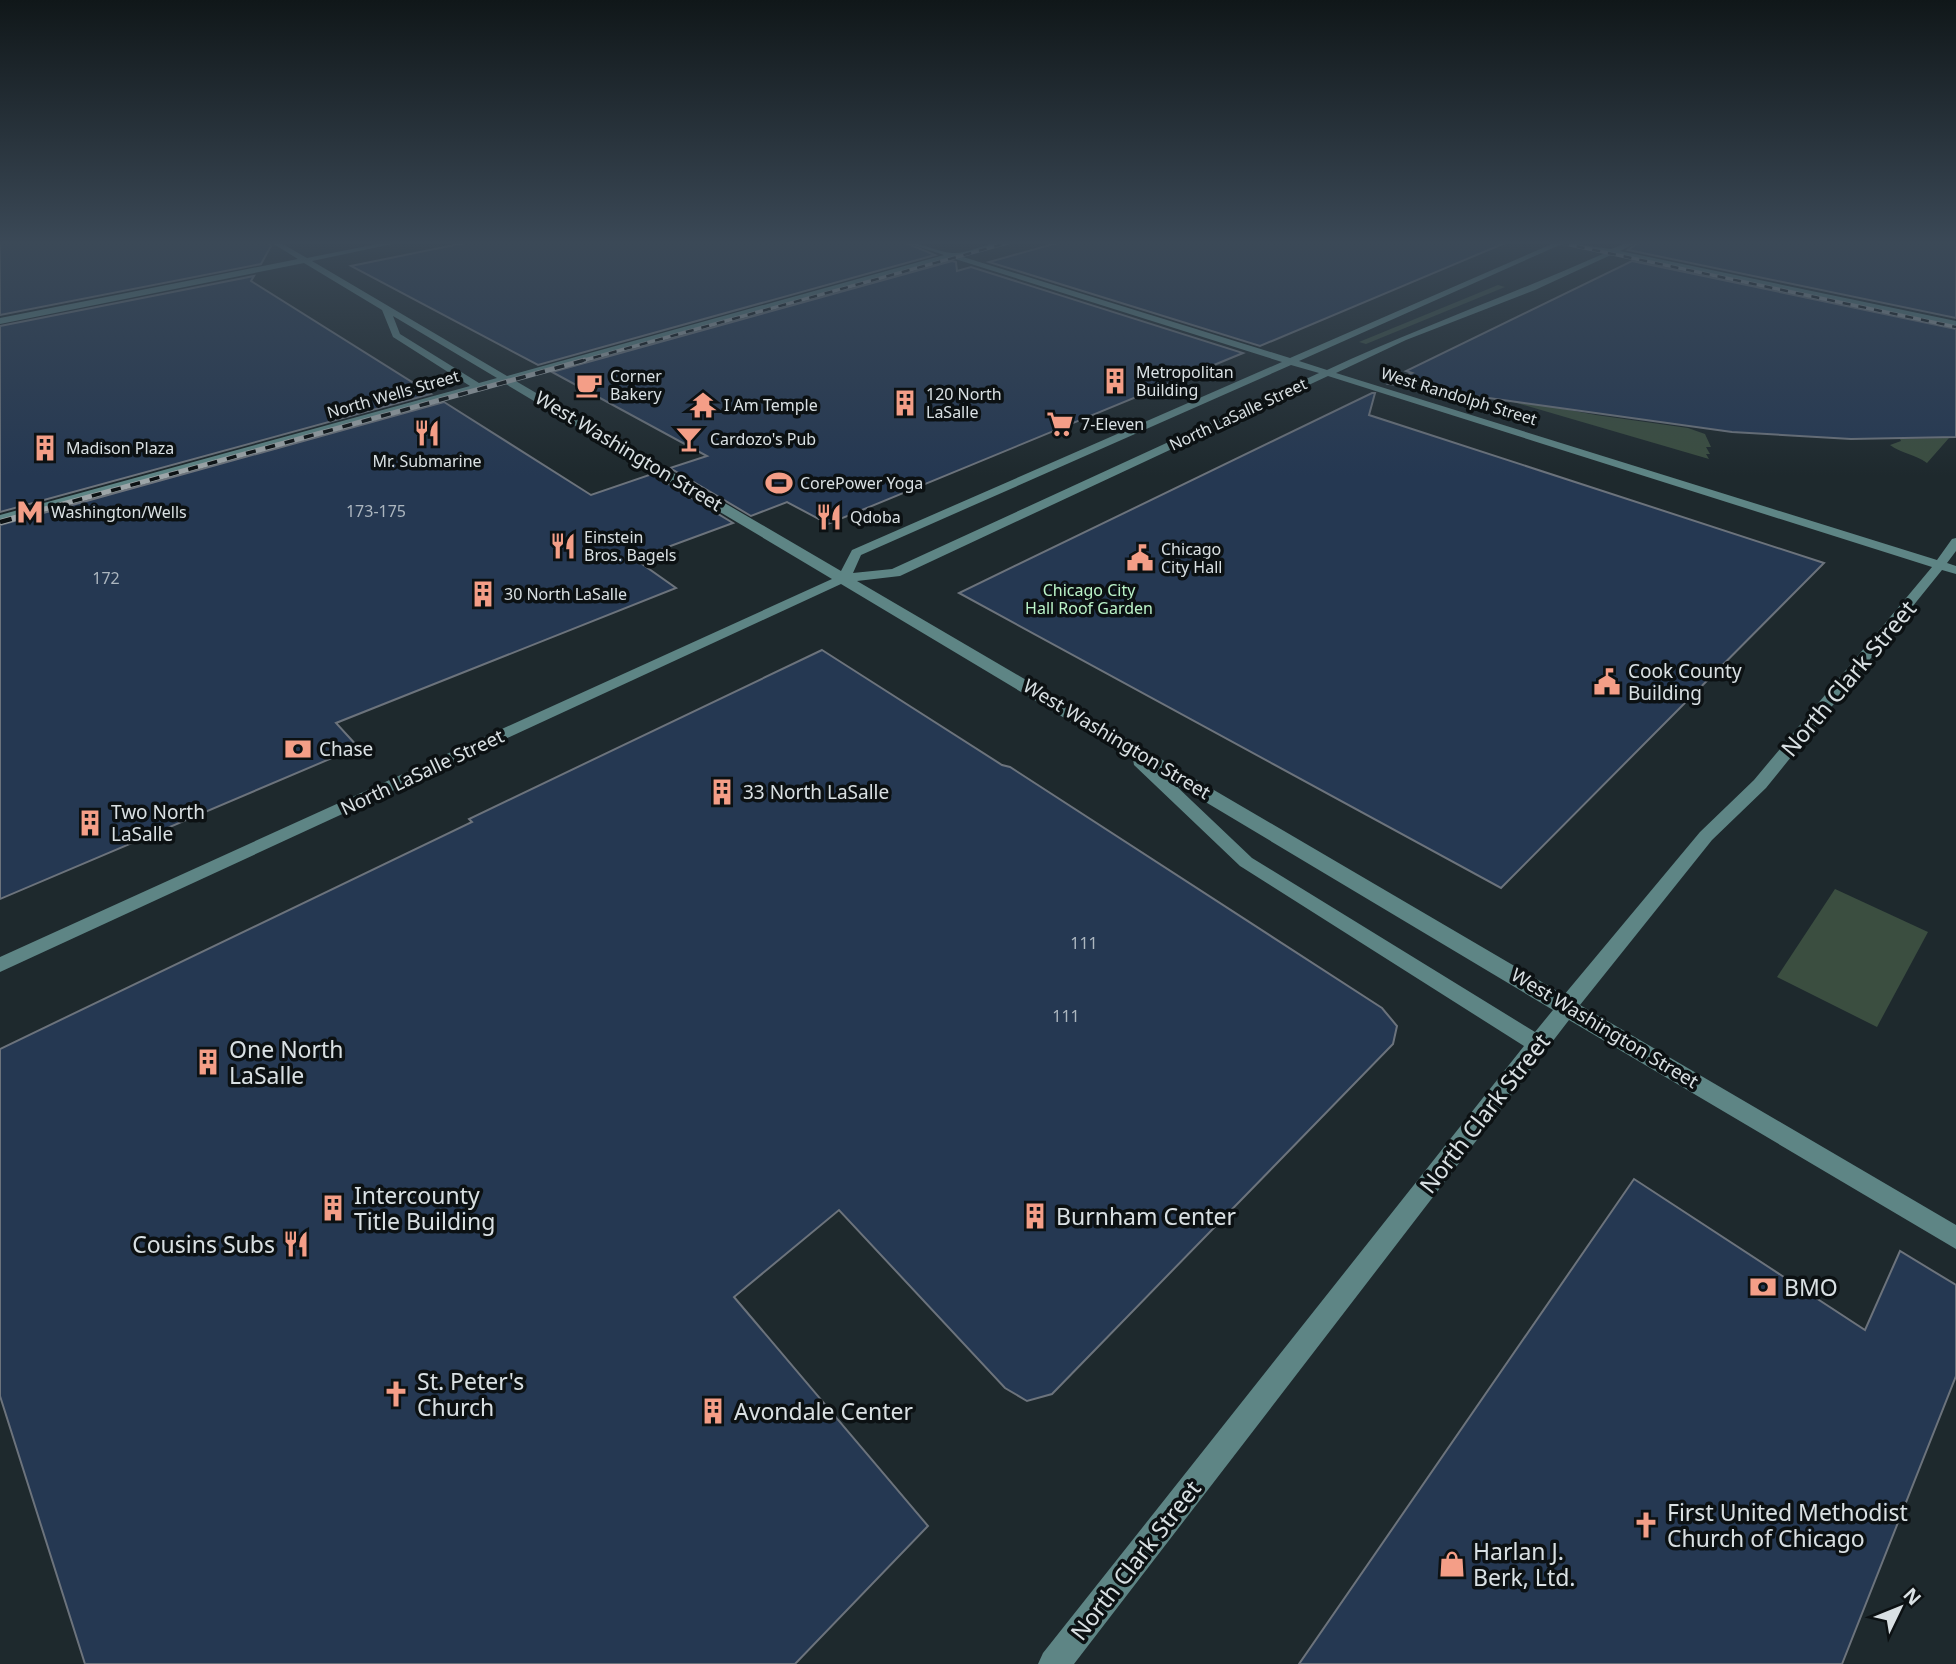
<svg xmlns="http://www.w3.org/2000/svg" width="1956" height="1664" font-family="'Noto Sans',sans-serif">
	<style>
		.green { fill: #3b4e40 }
		.building { fill: #253852; stroke: #6c737c; stroke-width: 2 }
		.lines { fill: none; stroke-linecap: round; stroke-linejoin: round }
		.secondary { fill: #5e8585; fill-rule: evenodd }
		.rail-far2-casing { stroke: #9da5a8; stroke-width: 3.5 }
		.rail-far1-casing { stroke: #9da5a8; stroke-width: 5 }
		.rail-casing { stroke: #9da5a8; stroke-width: 6 }
		.rail-far2 { stroke: #0c1113; stroke-width: 2.5; stroke-dasharray: 8; stroke-linecap: butt }
		.rail-far1 { stroke: #0c1113; stroke-width: 3.5; stroke-dasharray: 10; stroke-linecap: butt }
		.rail { stroke: #0c1113; stroke-width: 4.5; stroke-dasharray: 12; stroke-linecap: butt }
		.labels { text-anchor: middle; dominant-baseline: central; stroke-width: 7; stroke-linejoin: round; paint-order: stroke }
		.far-poi-label { font-size: 16px; fill: #d9e0e3; stroke: #0c1113; text-anchor: start }
		.far-street-label { font-size: 16px; fill: #d9e0e3; stroke: #0c1113 }
		.number-label { font-size: 16px; fill: #acb6bf }
		.far-park-label { font-size: 16px; fill: #baf3c8; stroke: #0c1113 }
		.street-label { font-size: 19px; fill: #d9e0e3; stroke: #0c1113 }
		.poi-label { font-size: 19px; fill: #d9e0e3; stroke: #0c1113; text-anchor: start }
		.near-street-label { font-size: 23px; fill: #d9e0e3; stroke: #0c1113 }
		.near-poi-label { font-size: 23px; fill: #d9e0e3; stroke: #0c1113; text-anchor: start }
	</style>
	<rect width="100%" height="100%" fill="#1e292d"/>
	<!-- green -->
	<g class="green">
		<polygon points="1498,285 1505,287 1366,344 1359,342"/>
		<polygon points="1493,396 1596,415 1688,428 1705,434 1711,447 1706,447 1710,454 1706,454 1709,459"/>
		<path d="M 1949,438 L 1927,463 C 1915,454 1902,454 1890,445 L 1901,441 L 1900,439 Z"/>
		<polygon points="1835,889 1928,932 1877,1027 1777,977"/>
	</g>
	<!-- building -->
	<g class="building">
		<polygon points="0,243 270,243 271,246 261,264 0,315"/>
		<polygon points="464,243 906,243 935,255 538,365 351,266"/>
		<polygon points="1057,243 1505,243 1260,346 989,262"/>
		<polygon points="1638,243 1956,243 1956,318 1628,250"/>
		<polygon points="952,261 956,262 957,271 971,267 1243,353 828,524 787,502 751,516 670,468 707,456 552,372"/>
		<polygon points="1632,261 1956,329 1956,437 1851,439 1732,432 1389,384 1412,373 1406,371"/>
		<polygon points="254,276 251,281 431,394 0,512 0,326"/>
		<polygon points="1372,393 1375,393 1369,415 1824,563 1501,888 959,593"/>
		<polygon points="444,402 591,495 652,474 733,523 635,559 676,588 336,723 358,747 0,899 0,525"/>
		<polygon points="822,650 1002,765 1010,767 1382,1008 1397,1026 1393,1044 1052,1394 1027,1401 1005,1388 839,1210 734,1297 928,1526 795,1664 85,1664 0,1396 0,1049 472,822 469,819"/>
		<polygon points="1634,1179 1865,1330 1900,1251 1956,1285 1956,1376 1842,1664 1299,1664"/>
	</g>
	<g class="lines">
		<!-- secondary -->
		<path class="secondary" d="M 272,243 L 281,243 L 307,258 L 382,243 L 397,243 L 312,261 L 507,376 L 944,255 L 908,243 C 924,243 937,252 952,253 C 968,254 984,243 1001,243 L 960,256 L 1290,358 L 1554,243 L 1564,243 L 1299,361 L 1327,370 C 1418,328 1513,294 1605,253 L 1566,243 L 1611,249 L 1626,243 L 1636,243 L 1620,251 L 1956,321 L 1956,327 L 1613,254 L 1535,290 L 1406,340 L 1336,373 L 1937,560 L 1952,539 L 1956,538 L 1956,551 L 1947,563 L 1956,566 L 1956,574 L 1942,570 L 1766,788 L 1712,840 L 1580,1005 L 1956,1225 L 1956,1249 L 1569,1020 L 1074,1664 L 1038,1664 L 1043,1653 L 1524,1046 L 1240,866 L 1134,765 L 1133,759 L 841,584 L 0,972 L 0,957 L 832,579 L 504,383 L 0,523 L 0,515 L 470,386 L 393,337 L 382,310 L 304,263 L 0,324 L 0,318 L 298,259 ZM 952,258 L 1282,362 L 852,550 L 841,571 L 514,380 ZM 393,316 L 497,378 L 479,383 L 400,334 ZM 1291,365 L 1319,373 L 892,569 L 853,573 L 861,555 ZM 1328,376 L 1932,567 L 1754,780 L 1700,832 L 1564,995 L 857,581 L 900,576 ZM 1172,782 L 1553,1010 L 1535,1032 L 1252,858 Z"/>
		<!-- rail-far2 casing -->
		<g class="rail-far2-casing">
			<g id="rail-far2">
				<polyline points="1561,243 1956,327"/>
				<polyline points="578,362 1007,243"/>
			</g>
		</g>
		<!-- rail-far1 casing -->
		<g class="rail-far1-casing">
			<polyline id="rail-far1" points="34,512 585,360"/>
		</g>
		<!-- rail casing -->
		<g class="rail-casing">
			<polyline id="rail" points="0,522 41,511"/>
		</g>
		<!-- rail-far2 -->
		<use href="#rail-far2" class="rail-far2"/>
		<!-- rail-far1 -->
		<use href="#rail-far1" class="rail-far1"/>
		<!-- rail -->
		<use href="#rail" class="rail"/>
	</g>
	<!-- sky -->
	<linearGradient id="sky" x2="0" y2="1"><stop stop-color="#101719"/><stop offset="0.51" stop-color="#3b4957"/><stop offset="1" stop-color="#3b4957" stop-opacity="0"/></linearGradient>
	<rect width="1956" height="476" fill="url(#sky)"/>
	<!-- icons -->
	<defs>
		<g id="building-bare" transform="scale(2.1)"><path d="M-4-6H4V6H1V3H-1V6H-4ZM-2.5-4.3h1.7v1.8h-1.7ZM.8-4.3h1.7v1.8H.8ZM-2.5-1h1.7V.8h-1.7ZM.8-1h1.7V.8H.8Z" fill="#f49e87" stroke="#0c1113" stroke-width="2.5" paint-order="stroke"/></g>
		<g id="cafe-bare" transform="scale(2.1)"><path d="M-5.5-4.5H6V0H3Q3 3.5 0 3.5H-2.5Q-5.5 3.5-5.5 0ZM3-3.2v2h1.7v-2ZM-6 4.5H4V6H-6Z" fill="#f49e87" stroke="#0c1113" stroke-width="2.5" paint-order="stroke"/></g>
		<g id="temple-bare" transform="scale(2.1)"><path d="M0-6L5-2H3V0L6.5 2.5H4V6H1.5V3h-3V6H-4V2.5H-6.5L-3 0V-2H-5Z" fill="#f49e87" stroke="#0c1113" stroke-width="2.5" paint-order="stroke"/></g>
		<g id="supermarket-bare" transform="scale(2.1)"><path d="M-6-5.5h2.5l.6 2H6L4.5 2H-2.5L-4.4-4H-6ZM-1.5 3.2a1.3 1.3 0 1 0 .1 0ZM3 3.2a1.3 1.3 0 1 0 .1 0Z" fill="#f49e87" stroke="#0c1113" stroke-width="2.5" paint-order="stroke"/></g>
		<g id="restaurant-bare" transform="scale(2.1)"><path d="M-5-6h1v4h1v-4h1v4h1v-4h1v5L-1.5 .5V6h-2V.5L-5-1ZM5-6V6H3V1.5H1.5Q1.5-4 5-6Z" fill="#f49e87" stroke="#0c1113" stroke-width="2.5" paint-order="stroke"/></g>
		<g id="bar-bare" transform="scale(2.1)"><path d="M-6-5H6L.8 .8V4.5H3.5V6h-7V4.5H-.8V.8Z" fill="#f49e87" stroke="#0c1113" stroke-width="2.5" paint-order="stroke"/></g>
		<g id="stadium-bare" transform="scale(2.1)"><path d="M0-5a6.5 5 0 1 0 0 10a6.5 5 0 1 0 0-10ZM-3.5-1.8h7v3.6h-7Z" fill="#f49e87" stroke="#0c1113" stroke-width="2.5" paint-order="stroke"/></g>
		<g id="metro-bare" transform="scale(2.1)"><path d="M-5.5 5V-5H-3L0 0L3-5H5.5V5H3V-.5L0 4L-3-.5V5Z" fill="#f49e87" stroke="#0c1113" stroke-width="2.5" paint-order="stroke"/></g>
		<g id="civic-bare" transform="scale(2.1)"><path d="M-.6-6.5H3V-4.5H.6V-3L4-1V1h2V6H-6V1h2V-1L-.6-3ZM-1.2 2.5V6h2.4V2.5Z" fill="#f49e87" stroke="#0c1113" stroke-width="2.5" paint-order="stroke"/></g>
		<g id="bank-bare" transform="scale(2.1)"><path d="M-6-4H6V4H-6ZM0-2.3a2.3 2.3 0 1 0 0 4.6a2.3 2.3 0 1 0 0-4.6Z" fill="#f49e87" stroke="#0c1113" stroke-width="2.5" paint-order="stroke"/></g>
		<g id="church-bare" transform="scale(2.1)"><path d="M-1.2-6h2.4v3.5h3.3v2.4h-3.3V6h-2.4V-.1h-3.3v-2.4h3.3Z" fill="#f49e87" stroke="#0c1113" stroke-width="2.5" paint-order="stroke"/></g>
		<g id="shop-bare" transform="scale(2.1)"><path d="M-5-2.5h2.3a2.7 3.5 0 0 1 5.4 0H5L5.5 6h-11ZM-1.5-2.5h3a1.5 2.3 0 0 0-3 0Z" fill="#f49e87" stroke="#0c1113" stroke-width="2.5" paint-order="stroke"/></g>
	</defs>
	<g fill-rule="evenodd">
		<use href="#building-bare" x="1115" y="381"/>
		<use href="#cafe-bare" x="589" y="385"/>
		<use href="#building-bare" x="905" y="403"/>
		<use href="#temple-bare" x="703" y="405"/>
		<use href="#supermarket-bare" x="1060" y="424"/>
		<use href="#restaurant-bare" x="427" y="433"/>
		<use href="#bar-bare" x="689" y="439"/>
		<use href="#building-bare" x="45" y="448"/>
		<use href="#stadium-bare" x="779" y="483"/>
		<use href="#metro-bare" x="30" y="512"/>
		<use href="#restaurant-bare" x="829" y="517"/>
		<use href="#restaurant-bare" x="563" y="546"/>
		<use href="#civic-bare" x="1140" y="558"/>
		<use href="#building-bare" x="483" y="594"/>
		<use href="#civic-bare" x="1607" y="682"/>
		<use href="#bank-bare" x="298" y="749"/>
		<use href="#building-bare" x="722" y="792"/>
		<use href="#building-bare" x="90" y="823"/>
		<use href="#building-bare" x="208" y="1062"/>
		<use href="#building-bare" x="333" y="1208"/>
		<use href="#building-bare" x="1035" y="1216"/>
		<use href="#restaurant-bare" x="296" y="1244"/>
		<use href="#bank-bare" x="1763" y="1287"/>
		<use href="#church-bare" x="396" y="1394"/>
		<use href="#building-bare" x="713" y="1411"/>
		<use href="#church-bare" x="1646" y="1525"/>
		<use href="#shop-bare" x="1452" y="1564"/>
	</g>
	<g class="labels">
		<!-- far-poi labels -->
		<g class="far-poi-label">
			<text x="1136" y="372">Metropolitan<tspan x="1136" dy="18">Building</tspan></text>
			<text x="610" y="376">Corner<tspan x="610" dy="18">Bakery</tspan></text>
			<text x="926" y="394">120 North<tspan x="926" dy="18">LaSalle</tspan></text>
			<text x="724" y="405">I Am Temple</text>
			<text x="1081" y="424">7-Eleven</text>
			<text x="710" y="439">Cardozo's Pub</text>
			<text x="66" y="448">Madison Plaza</text>
			<text x="427" y="461" text-anchor="middle">Mr. Submarine</text>
			<text x="800" y="483">CorePower Yoga</text>
			<text x="51" y="512">Washington/Wells</text>
			<text x="850" y="517">Qdoba</text>
			<text x="584" y="537">Einstein<tspan x="584" dy="18">Bros. Bagels</tspan></text>
			<text x="1161" y="549">Chicago<tspan x="1161" dy="18">City Hall</tspan></text>
			<text x="504" y="594">30 North LaSalle</text>
		</g>
		<!-- far-street labels -->
		<g class="far-street-label">
			<text transform="translate(393 394) rotate(-16)">North Wells Street</text>
			<text transform="translate(1459 396) rotate(17)">West Randolph Street</text>
			<text transform="translate(1238 414) rotate(-25)">North LaSalle Street</text>
		</g>
		<!-- number labels -->
		<g class="number-label">
			<text x="376" y="511">173-175</text>
			<text x="106" y="578">172</text>
			<text x="1084" y="943">111</text>
			<text x="1066" y="1016">111</text>
		</g>
		<!-- far-park labels -->
		<g class="far-park-label">
			<text x="1089" y="590">Chicago City<tspan x="1089" dy="18">Hall Roof Garden</tspan></text>
		</g>
		<!-- street labels -->
		<g class="street-label">
			<text transform="translate(629 451) rotate(31)">West Washington Street</text>
			<text transform="translate(1117 739) rotate(31)">West Washington Street</text>
			<text transform="translate(422 772) rotate(-25)">North LaSalle Street</text>
			<text transform="translate(1605 1028) rotate(31)">West Washington Street</text>
		</g>
		<!-- poi labels -->
		<g class="poi-label">
			<text x="1628" y="671">Cook County<tspan x="1628" dy="22">Building</tspan></text>
			<text x="319" y="749">Chase</text>
			<text x="743" y="792">33 North LaSalle</text>
			<text x="111" y="812">Two North<tspan x="111" dy="22">LaSalle</tspan></text>
		</g>
		<!-- near-street labels -->
		<g class="near-street-label">
			<text transform="translate(1848 678) rotate(-50)">North Clark Street</text>
			<text transform="translate(1484 1113) rotate(-52)">North Clark Street</text>
			<text transform="translate(1135 1560) rotate(-52)">North Clark Street</text>
		</g>
		<!-- near-poi labels -->
		<g class="near-poi-label">
			<text x="229" y="1049">One North<tspan x="229" dy="26">LaSalle</tspan></text>
			<text x="354" y="1195">Intercounty<tspan x="354" dy="26">Title Building</tspan></text>
			<text x="1056" y="1216">Burnham Center</text>
			<text x="275" y="1244" text-anchor="end">Cousins Subs</text>
			<text x="1784" y="1287">BMO</text>
			<text x="417" y="1381">St. Peter's<tspan x="417" dy="26">Church</tspan></text>
			<text x="734" y="1411">Avondale Center</text>
			<text x="1667" y="1512">First United Methodist<tspan x="1667" dy="26">Church of Chicago</tspan></text>
			<text x="1473" y="1551">Harlan J.<tspan x="1473" dy="26">Berk, Ltd.</tspan></text>
		</g>
	</g>
	<!-- north arrow -->
	<g transform="translate(1900 1608) rotate(47)" stroke="#0c1113" stroke-width="5" paint-order="stroke">
	<path d="M0-5L12 26L0 18L-12 26Z" fill="#d9e0e3"/>
	<text y="-10" font-size="19" font-weight="bold" text-anchor="middle" fill="#d9e0e3">N</text>
	</g>
</svg>
